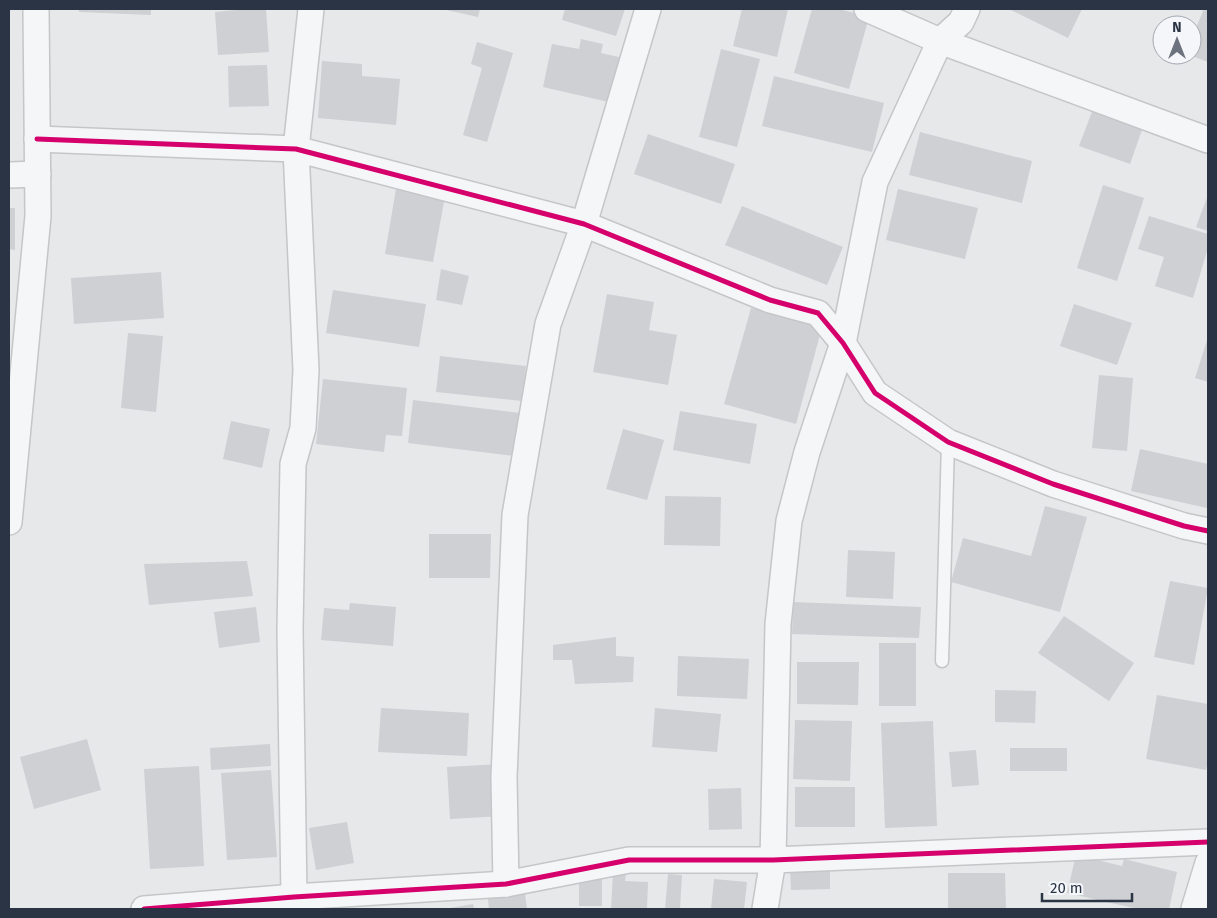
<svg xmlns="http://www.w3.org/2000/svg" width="1217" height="918" font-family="'Fira Sans',sans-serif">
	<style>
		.building { fill: #ced0d3 }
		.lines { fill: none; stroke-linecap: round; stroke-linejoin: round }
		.lane-casing { stroke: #c4c6c8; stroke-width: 15 }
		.street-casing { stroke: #c4c6c8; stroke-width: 28 }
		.lane { stroke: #f5f6f7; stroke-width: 12 }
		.street { stroke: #f5f6f7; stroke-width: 25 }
		.cycleway-casing { stroke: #f4f6f9; stroke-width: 8 }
		.cycleway { stroke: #d6006c; stroke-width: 5 }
	</style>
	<rect width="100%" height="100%" fill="#e6e8ea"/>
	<!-- building -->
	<g class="building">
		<polygon points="79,9 151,9 151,15 79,12"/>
		<polygon points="247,9 266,9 269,52 218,55 215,12"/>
		<polygon points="442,9 480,9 478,17"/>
		<polygon points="565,9 625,9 616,36 562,20"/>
		<polygon points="742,9 788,9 777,57 733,46"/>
		<polygon points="812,9 839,9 869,17 849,89 794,73"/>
		<polygon points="1009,9 1082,9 1068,38"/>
		<polygon points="1204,9 1208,9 1208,62 1192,56 1192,37"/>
		<polygon points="581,39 603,44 601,53 623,58 613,103 543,87 552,44 579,49"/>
		<polygon points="477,42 513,53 487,142 463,135 482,68 471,64"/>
		<polygon points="721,49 760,59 737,147 699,137"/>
		<polygon points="322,61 362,64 362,76 400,79 396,125 318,118"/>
		<polygon points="267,65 269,106 229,107 228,66"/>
		<polygon points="774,76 884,103 872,152 762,126"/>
		<polygon points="1093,109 1143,127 1130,164 1079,146"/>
		<polygon points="920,132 1032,161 1022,203 909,175"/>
		<polygon points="648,134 735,164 721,204 634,174"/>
		<polygon points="397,183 446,191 433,262 385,254"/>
		<polygon points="1103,185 1144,198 1117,281 1077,268"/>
		<polygon points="898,189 978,208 965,259 886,240"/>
		<polygon points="1208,195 1208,231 1196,227"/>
		<polygon points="742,206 843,247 827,285 725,245"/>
		<polygon points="9,208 15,208 15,250 9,249"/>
		<polygon points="1149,216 1208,234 1208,248 1193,298 1155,286 1164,257 1138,249"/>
		<polygon points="441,269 469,276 462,305 436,300"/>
		<polygon points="161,272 164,318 74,324 71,278"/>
		<polygon points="333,290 426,304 419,347 326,333"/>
		<polygon points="607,294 654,302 649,330 677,335 668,385 593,372"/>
		<polygon points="1074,304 1132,323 1117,365 1060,346"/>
		<polygon points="751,308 822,327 796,424 724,404"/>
		<polygon points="128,333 163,336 156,412 121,408"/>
		<polygon points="1208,337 1208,382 1195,378"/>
		<polygon points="440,356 526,366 522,401 436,392"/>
		<polygon points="1099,375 1133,378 1127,451 1092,448"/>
		<polygon points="323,379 407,388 402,436 386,435 384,452 316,444"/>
		<polygon points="413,400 520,413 515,456 408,443"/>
		<polygon points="680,411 757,424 750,464 673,450"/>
		<polygon points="231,421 270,429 262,468 223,459"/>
		<polygon points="623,429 664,440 647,500 606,489"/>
		<polygon points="1140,449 1208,464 1207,508 1131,491"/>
		<polygon points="665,496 721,497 720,546 664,545"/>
		<polygon points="1045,506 1087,517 1060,612 951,582 963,538 1031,556"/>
		<polygon points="429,534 491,534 490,578 429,578"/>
		<polygon points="848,550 895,552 893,599 846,597"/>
		<polygon points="247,561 253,596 149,605 144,564"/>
		<polygon points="1170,581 1208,588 1194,665 1154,657"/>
		<polygon points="793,602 921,607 919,638 792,634"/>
		<polygon points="350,603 396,607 393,646 321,640 324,608 349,610"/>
		<polygon points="256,607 260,642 219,648 214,612"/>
		<polygon points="1064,616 1134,663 1109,701 1038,653"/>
		<polygon points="616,637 616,656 634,657 633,682 575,684 572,660 553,660 553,645"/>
		<rect x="879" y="643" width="37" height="63"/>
		<polygon points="678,656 749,659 747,699 677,696"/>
		<polygon points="797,662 859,662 858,705 797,704"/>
		<polygon points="995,690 1036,691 1035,723 995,722"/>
		<polygon points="1157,695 1208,704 1208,759 1206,770 1146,759"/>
		<polygon points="381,708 469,713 467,756 378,752"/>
		<polygon points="655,708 721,714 717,752 652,747"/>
		<polygon points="795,720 852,721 850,781 793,779"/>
		<polygon points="933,721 937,826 885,828 881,723"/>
		<polygon points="87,739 101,790 34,809 20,757"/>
		<polygon points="270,744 271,766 211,770 210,748"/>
		<rect x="1010" y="748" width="57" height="23"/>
		<polygon points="976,750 979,785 952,787 949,752"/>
		<polygon points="500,764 503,816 450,819 447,767"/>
		<polygon points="199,766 204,866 150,869 144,769"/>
		<polygon points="271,770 277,857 227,860 221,773"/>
		<rect x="795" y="787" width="60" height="40"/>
		<polygon points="741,788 742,829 709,830 708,789"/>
		<polygon points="347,822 354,863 316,870 309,828"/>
		<polygon points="1076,855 1122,866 1124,859 1177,872 1169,909 1138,909 1067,893"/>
		<polygon points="830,867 830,889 791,890 790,868"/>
		<rect x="579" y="872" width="23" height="34"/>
		<polygon points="613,872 626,872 625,881 648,882 647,909 611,909"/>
		<polygon points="948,873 1005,873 1006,909 948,909"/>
		<polygon points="668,874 682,875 680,909 665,909"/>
		<polygon points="714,879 747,882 744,909 711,909"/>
		<polygon points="525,894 527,909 489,909 488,899"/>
		<polygon points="473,904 474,909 450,909 450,908"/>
	</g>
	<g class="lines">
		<!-- lane casing -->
		<g class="lane-casing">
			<polyline id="lane" points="942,661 948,442"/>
		</g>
		<!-- street casing -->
		<g class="street-casing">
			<g id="street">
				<polyline points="867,9 940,41 1208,140"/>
				<polyline points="37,139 296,149 584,224 770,300 818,313 843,343 875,393 948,442 1053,484 1184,526 1208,531"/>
				<polyline points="9,175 38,174"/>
				<polyline points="9,522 38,216 36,9"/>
				<polyline points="506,884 504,777 515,515 548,324 584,224 648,9"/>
				<polyline points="144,909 294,897 506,884 629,860 773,860 1208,842"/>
				<polyline points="296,909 294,897 290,630 293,464 303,428 306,370 296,149 311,9"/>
				<polyline points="765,909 773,860 778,624 789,521 807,452 843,343 875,182 940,41 961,22 967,9"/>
				<polyline points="1194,909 1208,863"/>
			</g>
		</g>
		<!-- lane -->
		<use href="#lane" class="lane"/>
		<!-- street -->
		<use href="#street" class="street"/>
		<!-- cycleway casing -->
		<g class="cycleway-casing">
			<g id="cycleway">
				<polyline points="37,139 296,149 584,224 770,300 818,313 843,343 875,393 948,442 1053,484 1184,526 1208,531"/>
				<polyline points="144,909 294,897 506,884 629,860 773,860 1208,842"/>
			</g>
		</g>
		<!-- cycleway -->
		<use href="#cycleway" class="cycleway"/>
	</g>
	<!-- border -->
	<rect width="1217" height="918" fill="none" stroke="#2b3445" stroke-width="20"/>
	<!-- north arrow -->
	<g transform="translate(1177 40)"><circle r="24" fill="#f4f6f9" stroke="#a4a8b1"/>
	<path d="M0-4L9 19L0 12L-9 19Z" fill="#6c737f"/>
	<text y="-8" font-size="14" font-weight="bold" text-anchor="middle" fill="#2b3445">N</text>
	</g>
	<!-- scale -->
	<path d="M1042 893v8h90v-8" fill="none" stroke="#2b3445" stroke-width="2.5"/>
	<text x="1050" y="893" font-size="15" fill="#2b3445" stroke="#f4f6f9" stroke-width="4" paint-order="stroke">20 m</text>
</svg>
